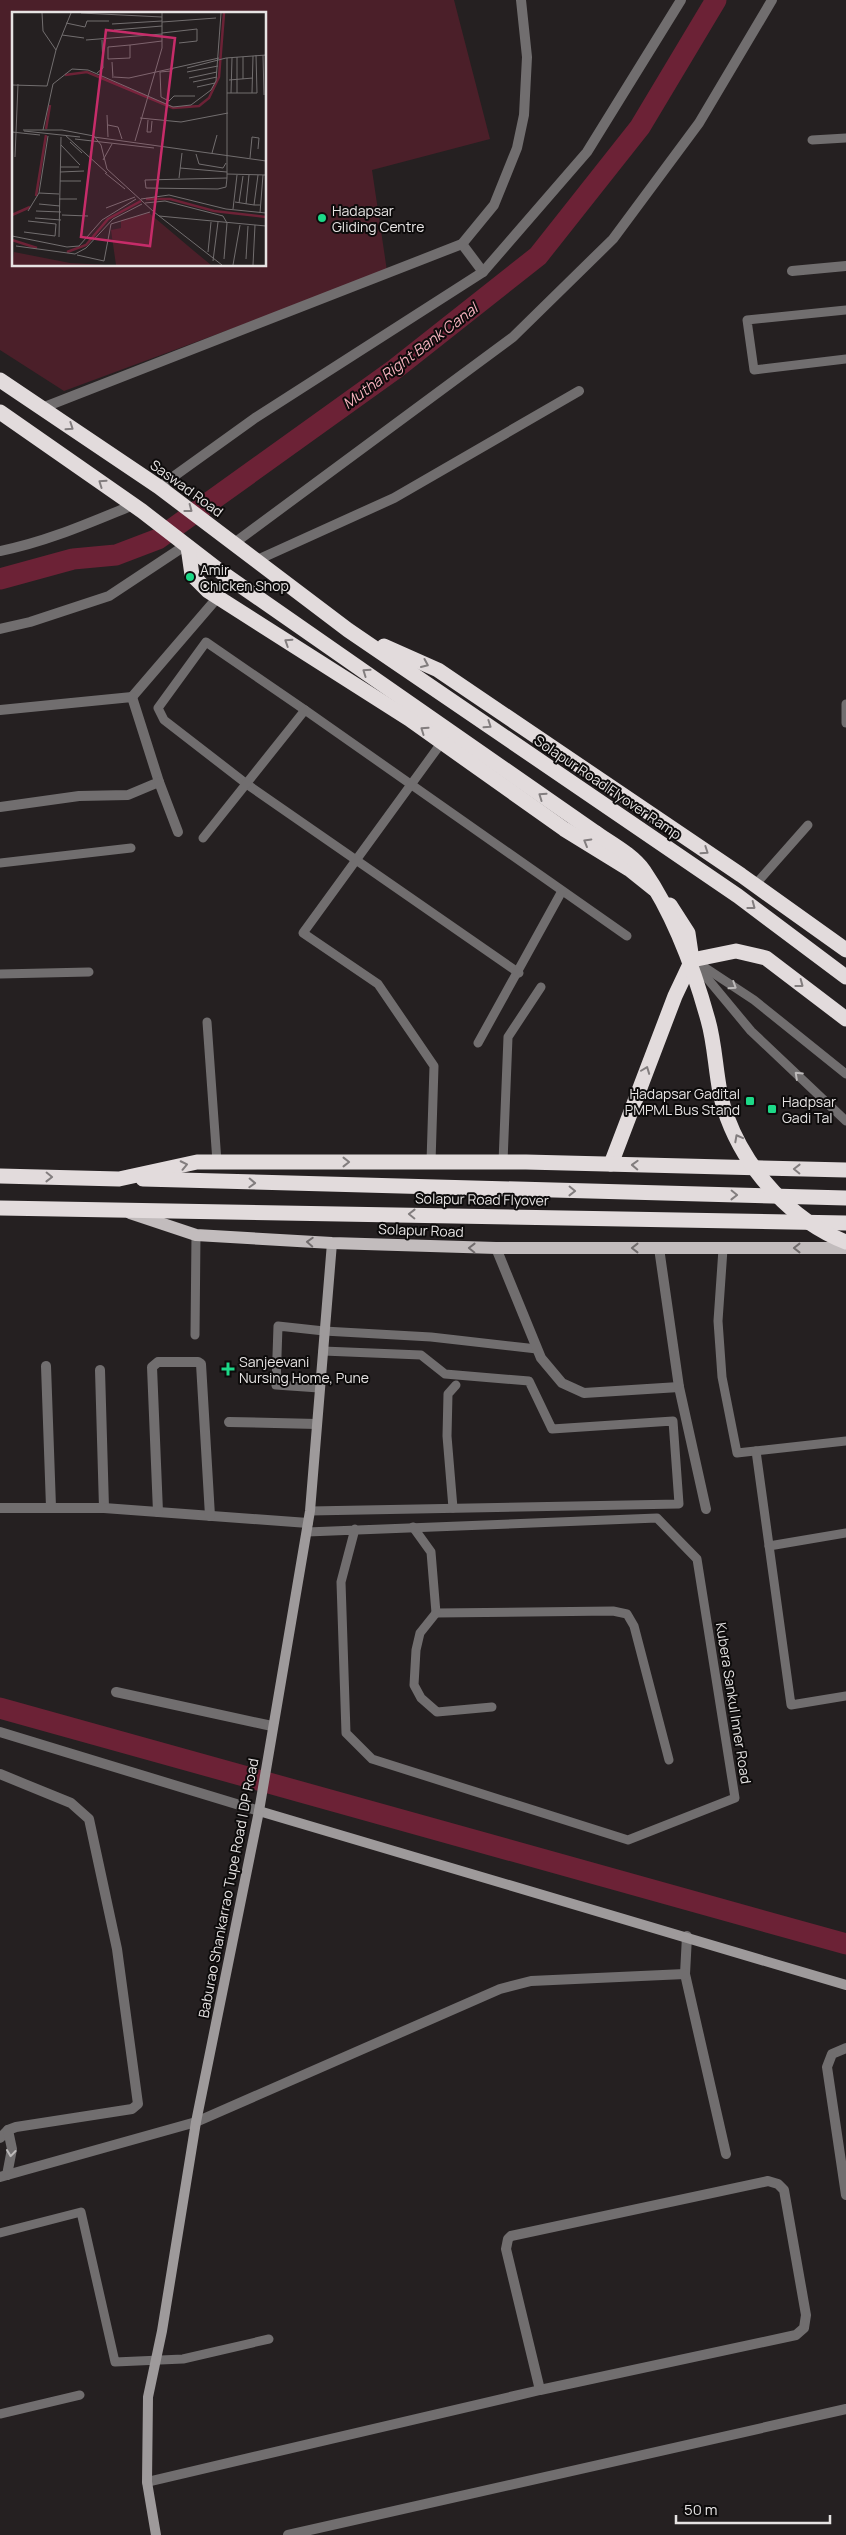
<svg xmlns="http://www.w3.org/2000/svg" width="846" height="2535" font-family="Manrope,sans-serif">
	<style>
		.green { fill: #4b1f29; fill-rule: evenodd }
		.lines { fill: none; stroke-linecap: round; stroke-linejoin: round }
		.canal { stroke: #6c2236; stroke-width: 21 }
		.lane { stroke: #716e6f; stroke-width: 9 }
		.street { stroke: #716e6f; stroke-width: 10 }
		.secondary { stroke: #9e9a9b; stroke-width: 10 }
		.primary { stroke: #c2bcbd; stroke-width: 12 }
		.highway { stroke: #e2dbdc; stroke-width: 15 }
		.highway-bridge { stroke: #e2dbdc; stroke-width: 15 }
		.oneway { stroke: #827d7e }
		.oneway2 { stroke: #bdbaba }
		.oneway3 { stroke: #716c6d }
		.poi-dot { fill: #1dd988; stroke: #0d0b0b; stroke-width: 2 }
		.labels { text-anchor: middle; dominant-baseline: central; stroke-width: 4; stroke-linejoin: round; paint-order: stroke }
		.poi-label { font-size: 14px; fill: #e6e3e3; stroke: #0d0b0b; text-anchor: start }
		.street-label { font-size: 14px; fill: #e6e3e3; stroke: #0d0b0b }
		.water-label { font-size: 15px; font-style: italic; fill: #f7b2be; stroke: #0d0b0b }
		.inset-river { fill: none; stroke: #6c2236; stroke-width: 2.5 }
		.inset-road { fill: none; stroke: #726e6f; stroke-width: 1 }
		.view { fill: #c62c69; fill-opacity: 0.15; stroke: #c62c69; stroke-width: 2.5 }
		.inset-edge { fill: none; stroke: #e6e3e3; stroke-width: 2.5 }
	</style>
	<rect width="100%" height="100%" fill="#252021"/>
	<!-- green -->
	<path class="green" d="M 0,0 L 454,0 L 490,139 L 372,170 L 387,271 L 64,391 L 0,350 ZM 14,14 L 265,14 L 265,265 L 14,265 Z"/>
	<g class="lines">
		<!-- canal -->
		<g class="canal">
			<polyline points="0,579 73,559 116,555 158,539 395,369 538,256 640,127 716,0"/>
			<polyline points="0,1708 846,1944"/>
		</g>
		<!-- lane -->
		<g class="lane">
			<polyline points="812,140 846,138"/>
			<polyline points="846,310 747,320 754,370 846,359"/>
			<polyline points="846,704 846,723"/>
			<polyline points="305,710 206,642 158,708 164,720 248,785 519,973"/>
			<polyline points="203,838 305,710 627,936"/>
			<polyline points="0,863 131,848"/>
			<polyline points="755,885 808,825"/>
			<polyline points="692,960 751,1031 846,1121"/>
			<polyline points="701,965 754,1000 846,1074"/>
			<polyline points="0,974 89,972"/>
			<polyline points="207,1022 217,1162"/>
			<polyline points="478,1043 562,891"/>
			<polyline points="431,1162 434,1066 378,984 303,933 442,742"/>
			<polyline points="503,1162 508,1037 541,987"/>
			<polyline points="723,1249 718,1321 722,1377 737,1453 846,1441"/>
			<polyline points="195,1335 196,1235"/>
			<polyline points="319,1388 276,1385 278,1326 324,1331 431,1337 537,1349"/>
			<polyline points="756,1451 791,1705 846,1696"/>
			<polyline points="453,1508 447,1436 448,1394 456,1385"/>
			<polyline points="310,1511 679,1504 673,1421 552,1429 529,1381 445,1374 421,1355 323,1351"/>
			<polyline points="413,1527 431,1552 436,1613 613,1611 627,1614 634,1626 669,1760"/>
			<polyline points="307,1532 657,1518 697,1559 735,1798 628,1840 372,1759 346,1733 341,1582 355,1529"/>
			<polyline points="769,1546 846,1533"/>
			<polyline points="436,1613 420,1633 416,1650 414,1685 421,1698 437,1712 492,1707"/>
			<polyline points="0,2233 81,2212 115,2362 183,2359 269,2339"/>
			<polyline points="0,2414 80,2395"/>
		</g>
		<!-- street -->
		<g class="street">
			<polyline points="462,244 483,272"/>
			<polyline points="792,271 846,266"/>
			<polyline points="42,408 462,244 494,205 517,148 524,115 527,57 521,0"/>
			<polyline points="159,487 255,418 483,272 587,152 681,0"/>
			<polyline points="233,544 513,337 613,239 699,123 772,0"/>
			<path d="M 0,551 C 46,542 89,523 133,505"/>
			<polyline points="255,561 394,498 579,391"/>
			<polyline points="0,629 30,622 109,596 186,545"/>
			<polyline points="132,697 218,597"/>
			<polyline points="0,710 132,697 159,782 128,795 79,796 0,807"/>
			<polyline points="159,782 178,832"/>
			<polyline points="496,1248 541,1358 562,1383 584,1393 679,1387"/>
			<polyline points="659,1248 679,1387 706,1509"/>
			<polyline points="46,1366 51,1507"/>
			<polyline points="100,1370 104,1508"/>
			<polyline points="229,1422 317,1424"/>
			<polyline points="0,1508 104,1508 308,1523"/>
			<polyline points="158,1512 152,1367 158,1362 198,1362 201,1364 210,1516"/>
			<polyline points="116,1692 272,1726"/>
			<polyline points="0,1732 259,1811"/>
			<polyline points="0,1774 71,1803 89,1819 117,1949 138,2104 132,2109 16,2127 8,2130 0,2138"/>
			<polyline points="687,1936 685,1974 726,2154"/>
			<polyline points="846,2048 832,2054 827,2067 846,2195"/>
			<polyline points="7,2175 12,2149 8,2130"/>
			<polyline points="0,2177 196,2122 500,1989 531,1981 685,1974"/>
			<polyline points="147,2482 540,2390 506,2249 508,2239 511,2236 768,2181 778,2184 784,2190 806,2315 804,2328 796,2335 540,2390"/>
			<polyline points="288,2535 846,2409"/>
		</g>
		<!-- secondary -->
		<g class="secondary">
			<polyline points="259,1811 846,1985"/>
			<polyline points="156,2535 147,2482 148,2397 162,2331 196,2122 259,1811 310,1511 332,1243"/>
		</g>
		<!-- primary -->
		<polyline class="primary" points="130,1213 196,1235 332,1243 496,1248 846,1248"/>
		<!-- highway -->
		<g class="highway">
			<polyline points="0,380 159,487 348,630 738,896 846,977"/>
			<polyline points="0,412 142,511 221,572 596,833"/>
			<polyline points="188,547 192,575 208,591 409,719 564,829 629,869 654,889"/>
			<polyline points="384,646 438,670 741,875 846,950"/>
			<polyline points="692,960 736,951 766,958 846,1019"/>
			<polyline points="611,1164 675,996 692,960 688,933 670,905"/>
			<polyline points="0,1176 119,1179 197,1162 526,1162 846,1170"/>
			<polyline points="143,1179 846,1198"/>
			<polyline points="0,1208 846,1223"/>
		</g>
		<!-- highway-bridge -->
		<path class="highway-bridge" d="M 596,833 C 612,844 633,855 644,871 C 674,915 694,969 708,1020 C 717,1051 715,1086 727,1117 C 747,1171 792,1221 846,1242"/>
	</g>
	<!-- one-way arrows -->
	<defs><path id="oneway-chevron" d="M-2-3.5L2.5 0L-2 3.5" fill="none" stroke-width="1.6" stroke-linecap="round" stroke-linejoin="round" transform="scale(1.25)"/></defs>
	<g class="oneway">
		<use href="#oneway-chevron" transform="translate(70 427) rotate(34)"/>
		<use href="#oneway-chevron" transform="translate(102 483) rotate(-145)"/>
		<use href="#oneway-chevron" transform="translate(189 509) rotate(37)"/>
		<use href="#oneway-chevron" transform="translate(288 642) rotate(-147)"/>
		<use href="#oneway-chevron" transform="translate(425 664) rotate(24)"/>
		<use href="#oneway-chevron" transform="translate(366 672) rotate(-145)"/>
		<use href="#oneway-chevron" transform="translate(488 725) rotate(34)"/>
		<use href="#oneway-chevron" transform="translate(424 730) rotate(-145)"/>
		<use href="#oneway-chevron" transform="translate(542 796) rotate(-145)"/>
		<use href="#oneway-chevron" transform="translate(587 842) rotate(-150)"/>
		<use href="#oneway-chevron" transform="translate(705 851) rotate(34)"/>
		<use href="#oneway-chevron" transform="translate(752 906) rotate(37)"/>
		<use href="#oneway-chevron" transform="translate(800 984) rotate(37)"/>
		<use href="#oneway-chevron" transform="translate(646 1070) rotate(-69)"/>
		<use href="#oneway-chevron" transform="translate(738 1138) rotate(-118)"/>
		<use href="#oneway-chevron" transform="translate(346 1162)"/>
		<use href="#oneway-chevron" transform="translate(184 1165) rotate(-12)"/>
		<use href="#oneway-chevron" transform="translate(635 1165) rotate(-178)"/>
		<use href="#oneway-chevron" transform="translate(797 1169) rotate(-179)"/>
		<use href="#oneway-chevron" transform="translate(49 1177) rotate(1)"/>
		<use href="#oneway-chevron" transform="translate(252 1183) rotate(2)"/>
		<use href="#oneway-chevron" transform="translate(572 1191) rotate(1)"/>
		<use href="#oneway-chevron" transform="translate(734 1195) rotate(1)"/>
		<use href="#oneway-chevron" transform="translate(412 1214) rotate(-179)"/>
	</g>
	<g class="oneway2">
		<use href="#oneway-chevron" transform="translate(733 986) rotate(33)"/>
		<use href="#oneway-chevron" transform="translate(798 1075) rotate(-137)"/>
		<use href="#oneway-chevron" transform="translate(11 2153) rotate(96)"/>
	</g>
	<g class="oneway3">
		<use href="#oneway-chevron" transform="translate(310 1242) rotate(-177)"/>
		<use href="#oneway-chevron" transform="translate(472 1248) rotate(-179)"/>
		<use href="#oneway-chevron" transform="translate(635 1248) rotate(180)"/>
		<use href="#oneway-chevron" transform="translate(797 1248) rotate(180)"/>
	</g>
	<!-- markers -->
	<g class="poi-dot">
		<circle cx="322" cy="218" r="5"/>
		<circle cx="190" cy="577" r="5"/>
		<rect x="745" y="1096" width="10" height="10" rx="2.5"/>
		<rect x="767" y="1104" width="10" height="10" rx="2.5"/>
		<path d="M225.5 1361.5h5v5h5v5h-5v5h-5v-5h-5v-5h5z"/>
	</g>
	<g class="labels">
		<!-- poi labels -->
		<g class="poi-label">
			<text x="332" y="210">Hadapsar<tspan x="332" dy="16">Gliding Centre</tspan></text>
			<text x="200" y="569">Amir<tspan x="200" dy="16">Chicken Shop</tspan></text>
			<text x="740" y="1093" text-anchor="end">Hadapsar Gadital<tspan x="740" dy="16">PMPML Bus Stand</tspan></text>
			<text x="782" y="1101">Hadpsar<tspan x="782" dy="16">Gadi Tal</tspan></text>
			<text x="239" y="1361">Sanjeevani<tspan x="239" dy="16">Nursing Home, Pune</tspan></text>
		</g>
		<!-- street labels -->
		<g class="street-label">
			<text transform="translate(187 488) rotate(36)">Saswad Road</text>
			<text transform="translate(608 787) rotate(34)">Solapur Road Flyover Ramp</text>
			<text transform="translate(482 1199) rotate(1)">Solapur Road Flyover</text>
			<text transform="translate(421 1230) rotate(2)">Solapur Road</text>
			<text transform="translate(734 1703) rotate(81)">Kubera Sankul Inner Road</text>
			<text transform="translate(228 1888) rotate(-79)">Baburao Shankarrao Tupe Road | DP Road</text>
		</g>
		<!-- water labels -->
		<g class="water-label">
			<text transform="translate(410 356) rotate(-37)">Mutha Right Bank Canal</text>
		</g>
	</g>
	<!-- overview -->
	<g transform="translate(12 12)">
		<rect width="254" height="254" fill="#252021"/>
		<path d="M 137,201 L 182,239 L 199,253 L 104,253 L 99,218 L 109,216 L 109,208 ZM 2,240 L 58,251 L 94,253 L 0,253 Z" fill="#4b1f29"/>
		<path class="inset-river" d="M 53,63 L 75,60 L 161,96 L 187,94 L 197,86 L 207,65 L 212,1M 34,117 L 38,93M 24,184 L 34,123M 134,187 L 158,187 L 202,199 L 254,205M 0,203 L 18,195M 0,228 L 25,236M 55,240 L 74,233 L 96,207 L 129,189"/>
		<path class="inset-road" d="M 30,1 L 31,19 L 44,38M 69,1 L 150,5M 150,10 L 204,6M 54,11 L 73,15 L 75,9 L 97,9M 100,12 L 150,9M 102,18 L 150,14M 150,21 L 185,17 L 185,29 L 167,31M 50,23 L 72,26M 74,28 L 150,22M 118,33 L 96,35 L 96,47 L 118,46 L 118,33 L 150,29M 251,43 L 252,83M 231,45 L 231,67M 100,50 L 101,66M 161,56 L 159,59 L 148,60 L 149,85 L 157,89 L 162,84 L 183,84M 175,56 L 214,46 L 254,43M 175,60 L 206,54M 85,61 L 91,56 L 90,28M 102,65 L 117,66 L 207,46M 177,66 L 205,60M 217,68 L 241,66M 181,70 L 205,65M 0,73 L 35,74 L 44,38 L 59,1M 185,75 L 203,71M 215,81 L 245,81 L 244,43M 219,81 L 220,46M 225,81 L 225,45M 240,81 L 241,44M 95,103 L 96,125M 128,106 L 169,110 L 216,101M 136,108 L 135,120 L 139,120 L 140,109M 96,113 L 106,115 L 110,127M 11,118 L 50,118 L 82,124 L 89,133 L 95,157 L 142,200 L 210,253M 31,118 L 41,72 L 60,57 L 76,58 L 161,95 L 179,93 L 199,78 L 204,69 L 209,1M 12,119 L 68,125M 0,120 L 28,123M 53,123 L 95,161M 82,125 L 254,149M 63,127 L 142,136M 123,129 L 150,36 L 150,1M 58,130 L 70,141M 49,133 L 68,153M 200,141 L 205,123M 184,142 L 187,152 L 211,156 L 214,151M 3,145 L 6,72M 238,146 L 240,125 L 247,126 L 246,137M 91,148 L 100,132M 48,155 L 67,155M 168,156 L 215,160M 48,160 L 72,159M 93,161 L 113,177M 215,162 L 254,163M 246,163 L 242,193 L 248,193M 167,166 L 170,141M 215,166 L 214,175 L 206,177 L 134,176 L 133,168 L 215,166 L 215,46M 48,169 L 69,169M 27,181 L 47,182M 47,187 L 65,187M 129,187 L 157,183 L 214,197 L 254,201M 223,190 L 242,193M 133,191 L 153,189 L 211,204 L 215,211 L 212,247M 227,191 L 231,164M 27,192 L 48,194M 234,192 L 237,163M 94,196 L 123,185M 221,197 L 225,163M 16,199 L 27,181 L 36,124M 24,199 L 49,200M 248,201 L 251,163M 50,203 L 76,204M 147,204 L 254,214M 23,206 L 49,208M 16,209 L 44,212M 12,220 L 43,224 L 44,212M 0,224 L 55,235 L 67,234 L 90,208 L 124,187M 47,225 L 49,125M 4,234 L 63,242 L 74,236 L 101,207 L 130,192M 196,240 L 199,210M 65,243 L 92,249 L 99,212 L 138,200M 234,247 L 236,214M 201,249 L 206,210M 221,253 L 228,213M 241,253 L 243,213"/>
		<path class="view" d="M 94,18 L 163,26 L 138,234 L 69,225 Z"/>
		<rect width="254" height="254" class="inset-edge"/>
	</g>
	<!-- scale -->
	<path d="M676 2515v8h154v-8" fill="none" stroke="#e6e3e3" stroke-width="2.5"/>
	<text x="684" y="2515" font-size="15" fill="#e6e3e3" stroke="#0d0b0b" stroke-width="4" paint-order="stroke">50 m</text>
</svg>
